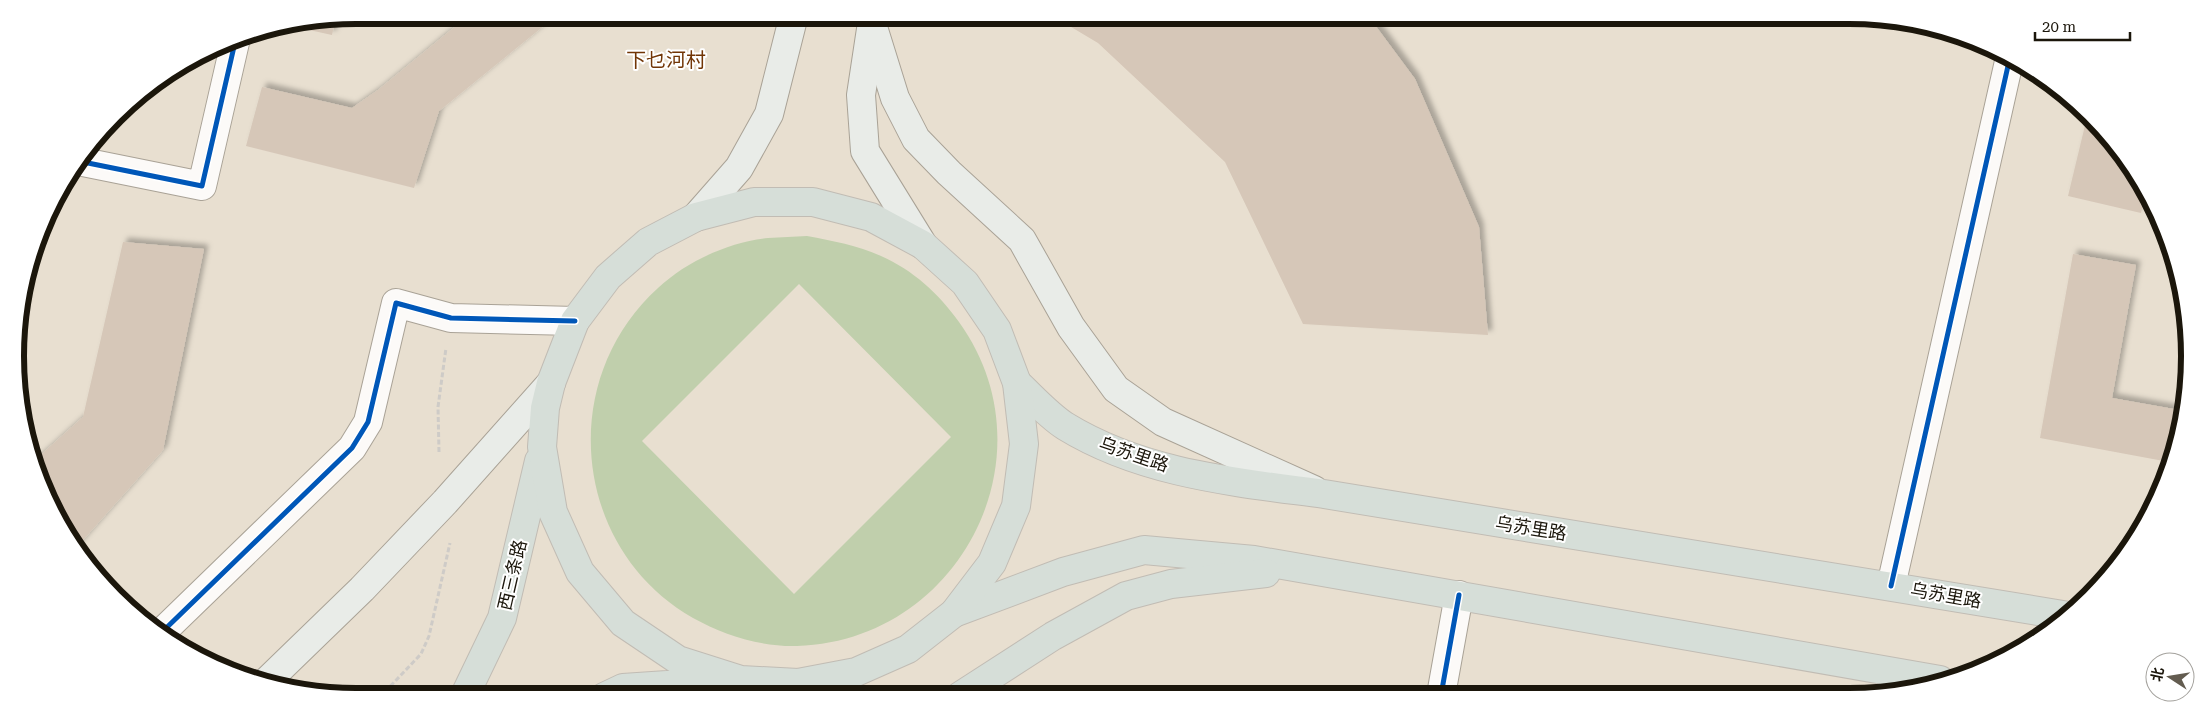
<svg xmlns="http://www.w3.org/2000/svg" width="2205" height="712" font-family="'Roboto Serif','Noto Sans SC',serif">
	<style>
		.green { fill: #c0cfac; fill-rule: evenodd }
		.building { fill: #d6c7b8; filter: url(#shadow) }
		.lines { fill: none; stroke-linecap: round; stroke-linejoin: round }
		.street-casing { stroke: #a9a296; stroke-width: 30 }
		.secondary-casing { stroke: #a9a296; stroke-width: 30 }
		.primary-casing { stroke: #c1bcb4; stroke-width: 30 }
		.path { stroke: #cecbc7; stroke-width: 3; stroke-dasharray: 5 2.5; stroke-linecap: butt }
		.street { stroke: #fcfaf8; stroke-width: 28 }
		.secondary { stroke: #e9ece8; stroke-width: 28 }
		.primary { stroke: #d6ded8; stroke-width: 28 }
		.cycleway-casing { stroke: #fff; stroke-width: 8 }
		.cycleway { stroke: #0057b8; stroke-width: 5 }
		.labels { text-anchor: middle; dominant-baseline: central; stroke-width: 4; stroke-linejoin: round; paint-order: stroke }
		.street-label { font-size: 18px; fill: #1b160b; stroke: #fff }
		.quarter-label { font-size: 20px; fill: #713506; stroke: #fff }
		.rim { fill: none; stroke: #1b160b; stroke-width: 6 }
	</style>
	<defs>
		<filter id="shadow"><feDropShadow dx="4.5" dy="-4.5" stdDeviation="2.5" flood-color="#0004"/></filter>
	</defs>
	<rect width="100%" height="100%" fill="#e8dfd0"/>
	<!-- green -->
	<path class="green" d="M 807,236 C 833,241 857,245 881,256 C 913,270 939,294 959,322 C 1055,455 960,641 797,646 C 760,647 724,635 693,618 C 572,549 556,380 658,288 C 687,261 729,242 768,238 C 781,237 794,237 807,236 ZM 799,284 L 951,437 L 794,594 L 642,441 Z"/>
	<!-- building -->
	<g class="building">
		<polygon points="1369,17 1415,79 1479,227 1488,335 1303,324 1225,162 1098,43 1056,18"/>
		<polygon points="551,20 439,111 414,188 246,146 262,87 352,108 378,90 462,21"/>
		<polygon points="335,21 332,35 282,24 290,22"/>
		<polygon points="2088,113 2133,167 2146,192 2141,213 2068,196"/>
		<polygon points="123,242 204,249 163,450 75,549 34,461 83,417"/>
		<polygon points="2073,254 2136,265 2112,398 2185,411 2183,423 2169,462 2040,438"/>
		<polygon points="26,284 28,284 17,333 18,312"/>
	</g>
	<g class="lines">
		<!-- street casing -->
		<g class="street-casing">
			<g id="street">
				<polyline points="78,161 202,186 236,38"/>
				<polyline points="1891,586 2010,57"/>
				<polyline points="160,634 352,448 368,422 396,303 451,318 575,321"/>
				<polyline points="1441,695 1459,595"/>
			</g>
		</g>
		<!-- secondary casing -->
		<g class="secondary-casing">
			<g id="secondary">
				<polyline points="872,24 895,98 916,139 949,173 1022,240 1071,327 1116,389 1163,422 1314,490"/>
				<polyline points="871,29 861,95 865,151 923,245"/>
				<polyline points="696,217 739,168 769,114 793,19"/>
				<polyline points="265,683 362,589 445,502 551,383"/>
			</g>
		</g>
		<!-- primary casing -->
		<g class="primary-casing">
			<g id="primary">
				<path d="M 1017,383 C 1032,397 1048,415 1065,426 C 1143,474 1236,482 1324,494 L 2069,616"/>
				<polyline points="954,613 1063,572 1144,550 1254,560 1940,680"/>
				<polyline points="960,696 1053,636 1126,596 1171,584 1266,573"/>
				<polyline points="464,697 502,618 539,461"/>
				<polyline points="604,697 623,688 741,680 798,683 856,672 908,649 954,613 992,563 1016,506 1024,444 1017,383 997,330 965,283 923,245 871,217 813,202 754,202 696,217 648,242 608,277 575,321 551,383 545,408 542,447 553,512 580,572 623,623 678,660 741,680"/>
			</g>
		</g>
		<!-- path -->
		<g class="path">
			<polyline points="439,452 438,407 446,348"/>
			<polyline points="380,697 421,654 429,636 450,543"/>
		</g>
		<!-- street -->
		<use href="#street" class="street"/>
		<!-- secondary -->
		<use href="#secondary" class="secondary"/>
		<!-- primary -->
		<use href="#primary" class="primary"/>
		<!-- cycleway casing -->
		<g class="cycleway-casing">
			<g id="cycleway">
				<polyline points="78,161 202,186 236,38"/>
				<polyline points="1891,586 2010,57"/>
				<polyline points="160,634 352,448 368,422 396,303 451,318 575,321"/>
				<polyline points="1441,695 1459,595"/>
			</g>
		</g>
		<!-- cycleway -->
		<use href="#cycleway" class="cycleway"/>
	</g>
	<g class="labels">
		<!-- street labels -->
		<g class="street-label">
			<text transform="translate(1134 454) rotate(19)">乌苏里路</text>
			<text transform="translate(1531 528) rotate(9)">乌苏里路</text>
			<text transform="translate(512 575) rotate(-77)">西三条路</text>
			<text transform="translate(1946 595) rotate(10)">乌苏里路</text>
		</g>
		<!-- quarter labels -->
		<g class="quarter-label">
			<text x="666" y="60">下乜河村</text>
		</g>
	</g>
	<!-- crop -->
	<path d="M0 0H2205V712H0ZM356 24H1849A332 332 0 0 1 2181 356V356A332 332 0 0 1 1849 688H356A332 332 0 0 1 24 356V356A332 332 0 0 1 356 24Z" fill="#fff" fill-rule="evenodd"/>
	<path class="rim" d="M356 24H1849A332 332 0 0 1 2181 356V356A332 332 0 0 1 1849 688H356A332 332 0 0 1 24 356V356A332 332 0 0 1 356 24Z"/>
	<!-- north arrow -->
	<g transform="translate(2170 677) rotate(282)"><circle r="24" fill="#ffffff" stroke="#a4a29d"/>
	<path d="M0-4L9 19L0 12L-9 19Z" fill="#635c50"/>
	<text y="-8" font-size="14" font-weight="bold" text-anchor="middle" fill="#1b160b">北</text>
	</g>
	<!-- scale -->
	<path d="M2035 32v8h95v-8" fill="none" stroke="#1b160b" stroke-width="2.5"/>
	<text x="2042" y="32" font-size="15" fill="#1b160b" stroke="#ffffff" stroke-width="4" paint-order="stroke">20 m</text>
</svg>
